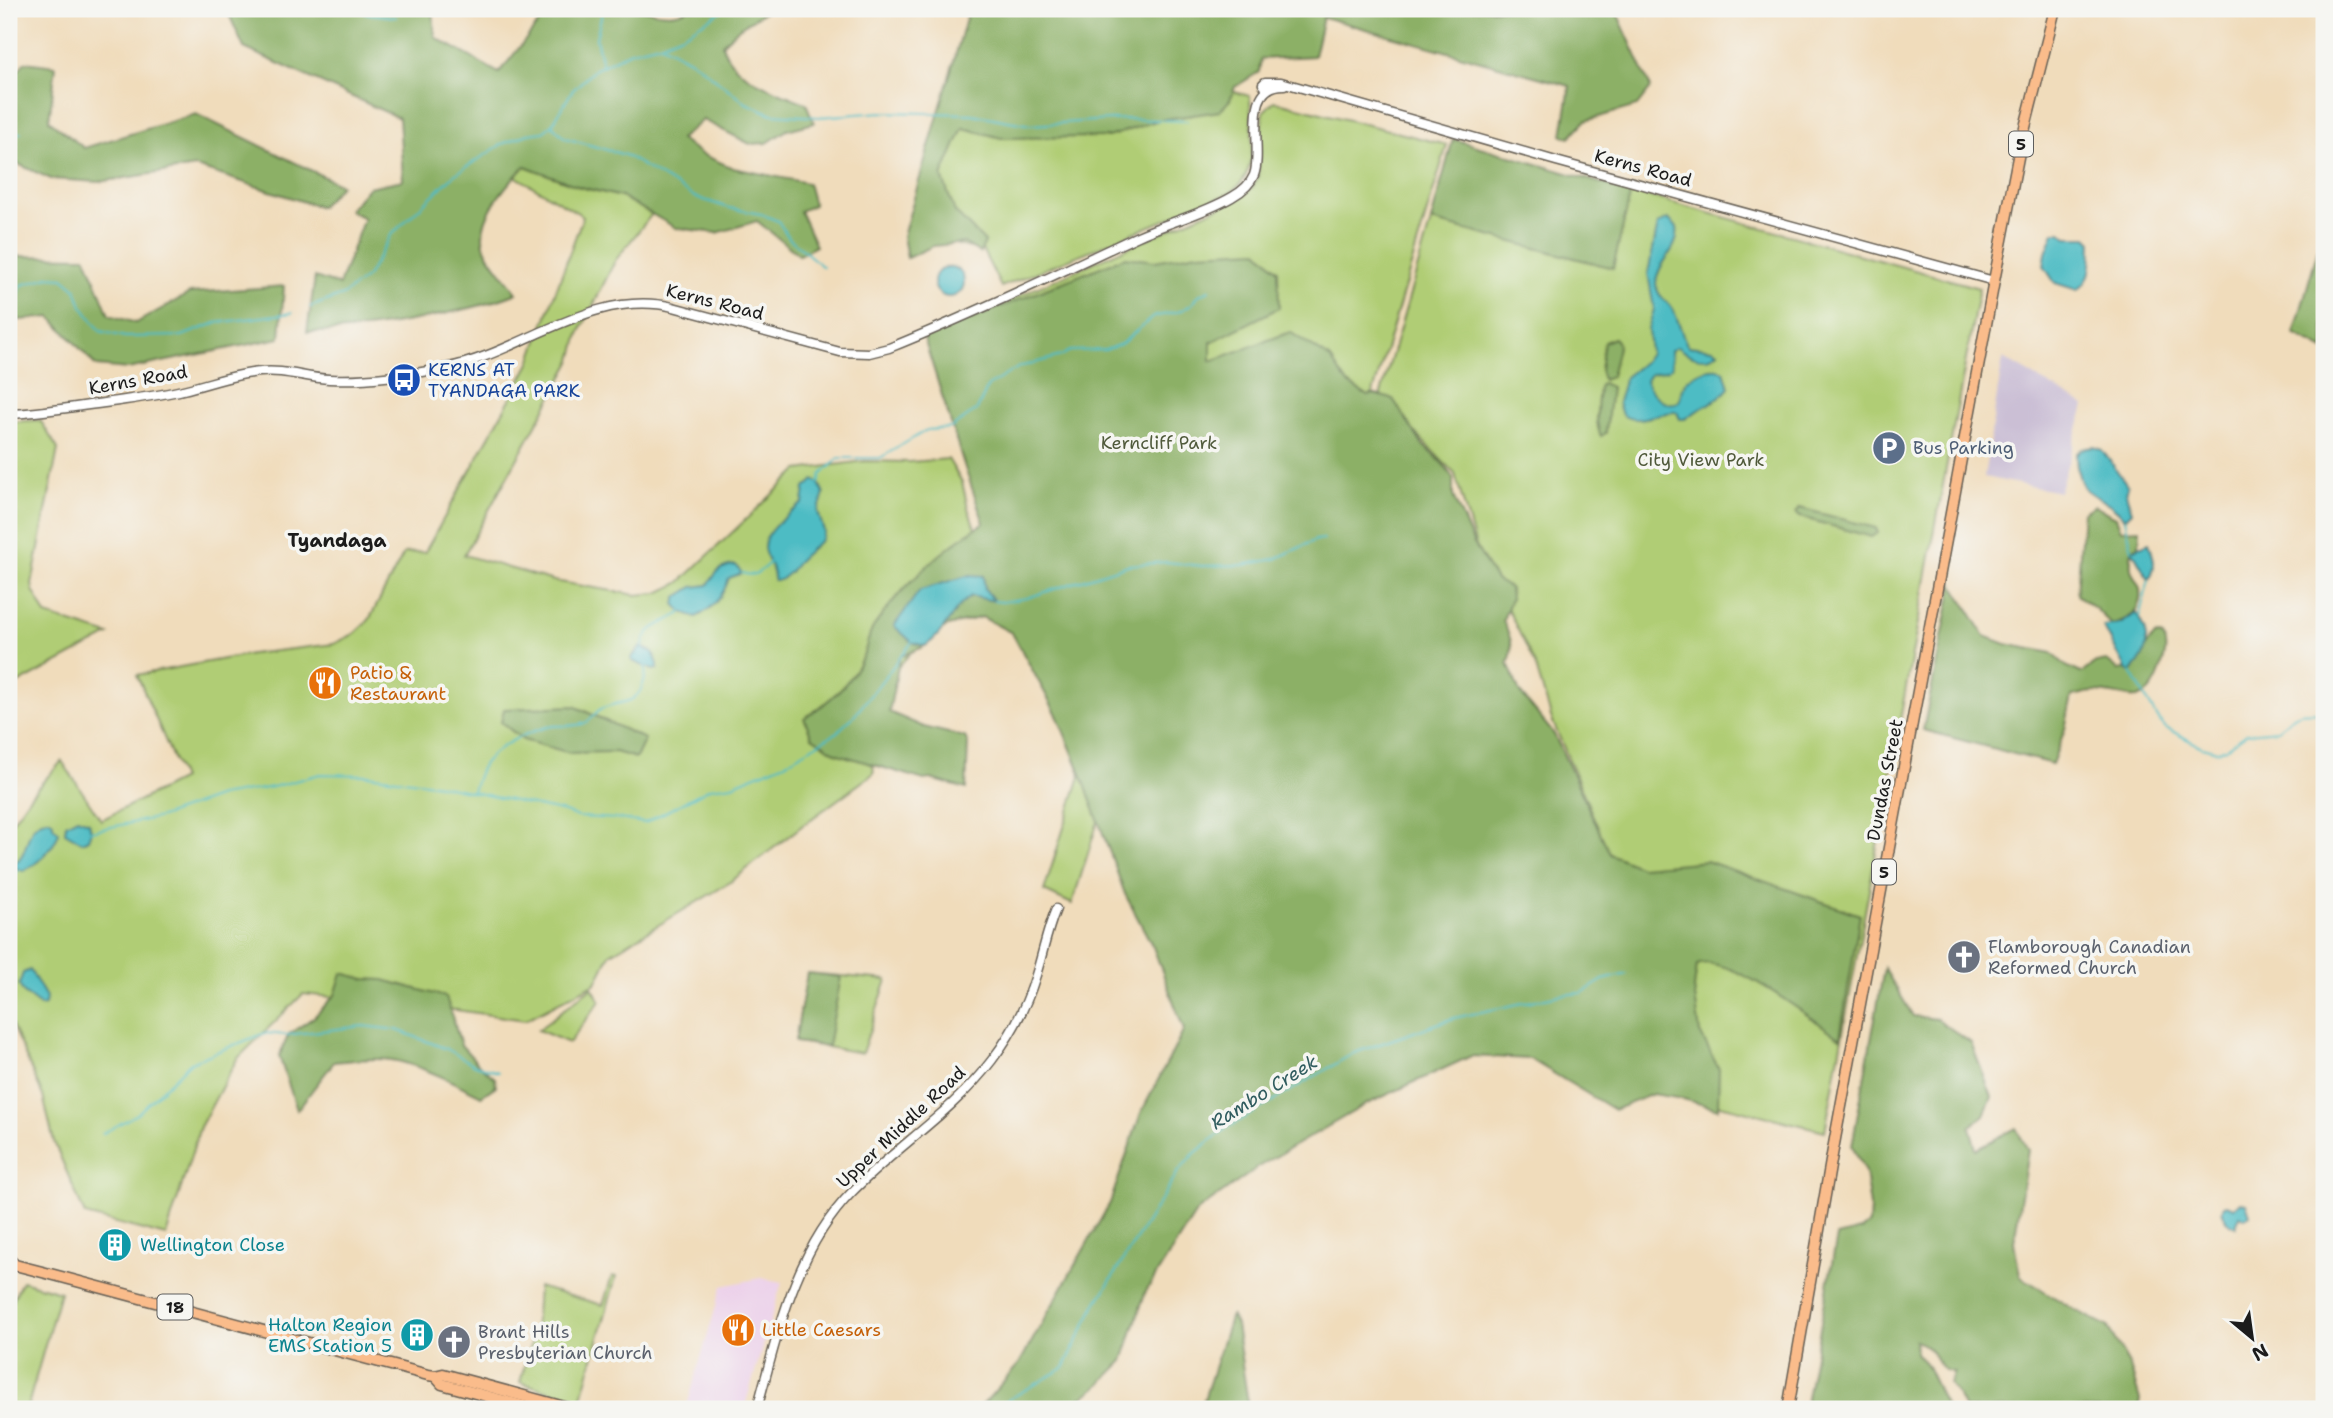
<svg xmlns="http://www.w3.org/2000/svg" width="2333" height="1418" font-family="'Shantell Sans',sans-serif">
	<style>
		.built { fill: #ecd1ea }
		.industrial { fill: #cbbfd5 }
		.green { fill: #b0cd74; stroke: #667448; stroke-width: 2 }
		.forest { fill: #8cb066; stroke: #546641; stroke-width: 2 }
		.water { fill: #4dbcc4; stroke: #346c70; stroke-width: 2 }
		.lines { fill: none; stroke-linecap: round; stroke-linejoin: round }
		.stream { stroke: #4dbcc4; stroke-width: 2 }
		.tertiary-casing { stroke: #665f54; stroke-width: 11 }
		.primary-casing { stroke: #665f54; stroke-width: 13 }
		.tertiary { stroke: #fff; stroke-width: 8 }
		.primary { stroke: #fabc8b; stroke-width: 10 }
		.labels { text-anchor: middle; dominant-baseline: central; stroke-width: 7; stroke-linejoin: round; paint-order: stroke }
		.shield { fill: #f6f6f2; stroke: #5d5d5c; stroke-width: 2 }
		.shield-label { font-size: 16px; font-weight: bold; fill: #1c1c1c }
		.street-label { font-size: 18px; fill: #1c1c1c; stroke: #f6f6f2 }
		.transit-label { font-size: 18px; fill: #164399; stroke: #f6f6f2; text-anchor: start }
		.park-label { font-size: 18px; fill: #505a3b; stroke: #f6f6f2 }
		.service-label { font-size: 18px; fill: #4e5e75; stroke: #f6f6f2; text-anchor: start }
		.food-label { font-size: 18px; fill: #c56008; stroke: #f6f6f2; text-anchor: start }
		.worship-label { font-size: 18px; fill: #5b616d; stroke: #f6f6f2; text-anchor: start }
		.culture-label { font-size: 18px; fill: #0d838f; stroke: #f6f6f2; text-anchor: start }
		.neighbourhood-label { font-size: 19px; font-weight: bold; fill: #1c1c1c; stroke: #f6f6f2 }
		.water-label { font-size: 19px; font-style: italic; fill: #305c5f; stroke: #f6f6f2 }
	</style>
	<rect width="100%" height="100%" fill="#f6f6f2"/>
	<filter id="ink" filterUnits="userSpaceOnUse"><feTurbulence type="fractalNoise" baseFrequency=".0143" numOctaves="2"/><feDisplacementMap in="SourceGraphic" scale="14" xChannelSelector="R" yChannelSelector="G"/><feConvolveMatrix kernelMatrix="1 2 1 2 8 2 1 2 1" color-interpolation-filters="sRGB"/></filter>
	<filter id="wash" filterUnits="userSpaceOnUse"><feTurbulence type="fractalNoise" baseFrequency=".00686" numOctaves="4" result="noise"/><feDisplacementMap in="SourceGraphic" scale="28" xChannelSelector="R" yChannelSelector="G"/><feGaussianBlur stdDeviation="1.57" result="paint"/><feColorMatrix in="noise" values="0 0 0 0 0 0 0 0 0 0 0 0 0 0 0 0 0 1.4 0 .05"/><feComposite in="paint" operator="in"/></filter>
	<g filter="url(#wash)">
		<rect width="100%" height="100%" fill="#f0dcbb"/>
		<!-- built -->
		<polygon class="built" points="761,1278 782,1282 744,1409 686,1409 722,1286"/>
		<!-- industrial -->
		<polygon class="industrial" points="2003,358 2085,406 2059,492 1984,477"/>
		<!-- green -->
		<g class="green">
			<path d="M 972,23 L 1250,96 C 1251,131 1262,177 1226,195 L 1001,287 L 983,251 L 926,237 Z"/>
			<path d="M 1274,101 L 1447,145 L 1297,648 L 1141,915 L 1099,818 L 1072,904 L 1044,891 L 1081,773 C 1021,630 970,486 924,338 L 1241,197 L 1253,187 L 1258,176 L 1263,112 Z"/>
			<polygon points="1454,142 1979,288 1825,1131 1716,1104 1552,720 1535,664 1476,546 1455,474 1380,397"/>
			<polygon points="525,166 580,187 621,197 652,214 615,261 579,334 572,360 464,555 554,581 636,595 658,593 679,583 798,470 864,461 909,462 948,459 962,482 968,508 993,578 951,606 865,705 874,773 803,825 729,883 610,954 596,983 525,1020 456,1010 303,994 237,1059 200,1127 166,1236 85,1215 54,1142 43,1096 9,1019 9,826 31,795 62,761 101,820 182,779 137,675 251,654 334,644 354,634 369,620 404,553 425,552 529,365 583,216 515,176"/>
			<polygon points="40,420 58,449 32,584 33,590 46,615 109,635 12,687 9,677 9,422"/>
			<polygon points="807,973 887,980 862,1053 795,1042"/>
			<polygon points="592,987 600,1001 569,1043 538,1030"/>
			<polygon points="612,1276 616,1277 581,1401 520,1382 535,1331 538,1287 603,1305"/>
			<polygon points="22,1281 60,1292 27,1409 9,1409 9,1308"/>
		</g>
		<!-- forest -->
		<g class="forest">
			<path d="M 231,9 L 433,9 L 435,37 L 499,73 L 550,9 C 578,9 606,7 634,9 C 654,10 668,19 688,9 L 769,9 L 739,28 L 722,44 C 730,77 778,92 806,103 L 814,123 L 787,130 L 767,143 L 750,144 L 703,120 L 680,139 L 701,154 L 733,168 L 808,183 L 814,205 L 800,211 L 816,246 L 799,255 L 757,221 L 717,233 L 676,228 L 622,197 L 580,187 L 525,166 C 506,185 471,223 487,252 C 494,266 507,279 517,293 C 494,303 472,308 448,313 C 401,324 355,332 307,332 L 315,277 L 339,285 L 364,218 L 349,210 L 369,187 L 403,180 L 399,118 L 244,48 L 227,10 Z"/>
			<polygon points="959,9 1613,9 1618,15 1651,88 1637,106 1585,121 1570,137 1562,135 1570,86 1323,17 1314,56 1261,59 1259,72 1235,87 1230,100 1220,111 1159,120 1108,137 1001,138 963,128 942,176 955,212 985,242 980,253 964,243 933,246 907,258 903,236 968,12"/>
			<polygon points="25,62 56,66 49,120 84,148 196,114 341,185 320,207 196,167 99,182 51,179 9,160 9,82"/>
			<polygon points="1453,139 1631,192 1613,268 1431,221"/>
			<polygon points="2324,228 2324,350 2294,334"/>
			<path d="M 1258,250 L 1278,270 L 1279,308 L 1211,342 L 1211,361 L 1290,332 L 1331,359 L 1348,384 L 1368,396 L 1372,394 L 1393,399 L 1422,444 L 1442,463 L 1453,478 L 1453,496 L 1473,542 L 1496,580 L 1510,588 L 1511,599 L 1503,620 C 1509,634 1516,648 1508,663 L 1520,693 L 1554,734 L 1610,854 L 1641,867 L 1707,861 L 1860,915 L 1840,1038 C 1813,1020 1727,952 1697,965 L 1694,988 L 1700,1033 L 1719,1069 L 1718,1109 L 1683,1099 L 1653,1094 L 1614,1110 L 1530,1059 L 1471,1056 L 1365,1105 L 1263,1164 L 1197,1211 L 1145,1293 L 1123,1361 L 1098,1386 L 1082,1398 L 1057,1409 L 979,1409 L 1019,1364 L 1110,1203 L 1141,1113 L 1184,1030 L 1153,947 L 1125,894 L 1079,768 L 1056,713 L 1012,633 L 982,617 L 948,626 L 940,632 L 962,602 L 971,596 L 993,600 L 985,589 L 983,576 L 912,642 L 925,646 L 900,657 L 889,712 L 924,727 L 965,737 L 968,743 L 966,789 L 931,779 L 924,780 L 838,754 L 812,737 L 804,718 C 829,702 850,684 863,656 C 867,647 868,635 874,626 C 900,588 945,546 984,523 L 965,468 L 924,338 L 1125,257 L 1155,261 L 1197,253 Z"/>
			<polygon points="9,256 86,257 109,315 136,323 190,293 284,286 280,338 128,369 96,366 51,317 9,321"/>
			<polygon points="1614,338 1617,341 1618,347 1611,377 1603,380 1600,370 1604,342"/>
			<path d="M 1602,383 L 1611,387 L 1606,433 L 1601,436 C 1594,423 1598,401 1599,387 Z"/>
			<path d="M 2094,506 L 2116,517 L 2121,530 L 2140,529 L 2139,546 L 2132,550 C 2131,556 2130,563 2131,568 C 2132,575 2138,582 2140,589 C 2143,608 2129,622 2112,625 L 2096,609 L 2077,595 L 2083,512 Z"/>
			<polygon points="1800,508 1876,528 1878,533 1871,537 1800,517 1796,513"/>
			<path d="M 1953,584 L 1985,636 L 2006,644 L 2052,653 L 2066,666 L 2081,673 L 2096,663 L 2107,661 L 2118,670 L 2126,669 L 2131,672 C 2143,661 2143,642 2157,635 L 2163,637 C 2168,648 2164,659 2161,669 C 2146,714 2127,692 2094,692 C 2087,692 2079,695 2072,696 L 2065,729 L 2052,764 L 1923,730 Z"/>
			<polygon points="574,706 645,739 636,758 615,752 570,753 523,740 501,722 504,709"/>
			<path d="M 1884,968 L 1913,1016 L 1937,1019 L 1971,1043 L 1992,1097 L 1984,1115 L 1970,1127 L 1976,1149 L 2016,1128 L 2028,1150 L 2014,1242 L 2020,1276 L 2075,1310 L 2107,1326 L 2130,1366 L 2140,1400 L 2138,1409 L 1965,1409 L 1959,1397 L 1949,1384 L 1954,1372 C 1937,1371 1939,1359 1929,1349 C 1927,1347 1919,1343 1915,1340 L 1916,1353 L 1926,1364 L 1947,1409 L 1805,1409 L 1837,1236 L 1861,1230 L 1869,1224 L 1870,1207 L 1865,1172 L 1852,1146 Z"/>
			<path d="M 342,973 L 365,979 L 384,980 L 446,997 L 461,1045 L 480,1066 L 495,1078 L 496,1086 L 481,1096 C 457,1084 432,1071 405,1063 C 383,1056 358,1060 334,1062 L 297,1110 L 279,1056 L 289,1034 L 314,1017 L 335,995 Z"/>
			<polygon points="807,973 841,977 828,1046 795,1042"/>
			<polygon points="1231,1315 1236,1325 1249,1409 1201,1409"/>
		</g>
		<!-- water -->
		<g class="water">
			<path d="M 1668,219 L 1677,227 C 1681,249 1657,262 1656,283 C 1656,296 1668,301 1673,310 C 1680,322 1681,335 1688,346 L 1713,349 L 1718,352 C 1706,364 1689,356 1677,347 L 1671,351 L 1672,367 L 1668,370 L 1650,374 L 1646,380 C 1650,394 1665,408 1679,402 C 1681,397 1681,390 1684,385 C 1691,373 1712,365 1724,371 L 1729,387 C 1723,399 1696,409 1685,419 L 1680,419 L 1677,412 C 1658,411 1640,426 1622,415 L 1618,402 L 1625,377 L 1644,362 L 1650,353 L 1648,329 L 1654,309 L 1648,273 L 1658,224 Z"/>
			<path d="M 2054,232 L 2061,232 L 2067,237 L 2087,237 L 2092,242 C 2091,259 2094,281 2077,290 L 2055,283 L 2044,266 L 2046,253 Z"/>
			<circle cx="949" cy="282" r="15"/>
			<path d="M 2094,447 L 2102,450 L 2128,486 L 2126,493 L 2132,512 L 2125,519 C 2100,487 2078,507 2076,454 L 2082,449 Z"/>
			<path d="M 814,480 L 819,483 L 824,494 L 818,512 L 824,531 L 821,540 L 800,559 L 790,572 L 780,580 L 774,580 C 775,568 765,559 764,548 C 764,529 790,514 803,503 L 805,488 Z"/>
			<path d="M 2149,543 C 2154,558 2157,566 2149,580 L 2132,550 Z"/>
			<path d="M 736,565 L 742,573 L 729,578 C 723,597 713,609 696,617 L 682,612 L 675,604 L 677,597 L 693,587 L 708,585 C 716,572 720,566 736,565 Z"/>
			<path d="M 970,575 L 983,576 L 985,589 L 994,601 L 971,596 C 951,609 945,634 925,646 L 912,642 L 894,626 L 920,590 Z"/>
			<path d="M 2136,613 C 2150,635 2151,652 2131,672 L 2126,669 L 2103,626 L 2121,624 Z"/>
			<polygon points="641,647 653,652 658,664 658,669 653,670 632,661 631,658"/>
			<polygon points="77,818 89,822 91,831 88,839 82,842 65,832 66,824"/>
			<path d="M 49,819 L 53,822 L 53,826 L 59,832 C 55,847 37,865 23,871 L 16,868 L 14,864 C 17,861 20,859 22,855 C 30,841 27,822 49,819 Z"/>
			<polygon points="30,970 46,997 45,1005 41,1006 24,993 19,985 23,973"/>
			<polygon points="2240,1202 2246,1203 2250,1215 2245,1218 2239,1216 2236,1227 2229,1223 2222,1211 2224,1206 2227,1205 2234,1208"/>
		</g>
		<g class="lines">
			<!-- stream -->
			<g class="stream">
				<polyline points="197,9 236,15 279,9"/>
				<polyline points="354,9 370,14 396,17"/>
				<polyline points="660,44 695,63 746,103 772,114 819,117 881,112 972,114 1030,125 1126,119 1187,121"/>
				<polyline points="602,65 596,38 603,9"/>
				<polyline points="553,126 565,138 625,155 695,197 729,208 761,214 778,221 789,238 823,267"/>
				<polyline points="9,132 21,133"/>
				<polyline points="9,304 15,302 22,285 48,277 63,278 76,289 82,306 100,331 125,337 182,336 216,323 292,313"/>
				<polyline points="310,307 343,295 367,277 391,235 454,175 502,144 528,134 543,132 552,125 572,91 594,70 631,51 660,44 684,34 725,9"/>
				<polyline points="819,483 821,475 839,458 880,458 927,430 951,428 977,410 988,386 1019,367 1061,356 1070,351 1105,350 1121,344 1153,317 1181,311 1192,304 1197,296 1209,290"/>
				<polyline points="2125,519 2132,550"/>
				<path d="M 742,573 C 755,578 761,571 770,562"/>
				<polyline points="9,578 12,576"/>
				<polyline points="994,601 1002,602 1027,598 1128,565 1167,562 1202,566 1243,565 1275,559 1316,540 1324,539"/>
				<polyline points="2139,617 2149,580"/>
				<path d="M 643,647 C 645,624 668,624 682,612"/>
				<path d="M 2131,672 L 2157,718 L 2166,728 L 2202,747 L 2217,751 L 2226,748 L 2247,733 L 2278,730 C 2295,711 2300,711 2324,713"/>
				<path d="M 473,791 C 476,782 479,768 486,761 C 501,744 526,733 547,727 C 560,724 572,728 585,723 C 592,720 595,712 601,709 C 616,700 634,707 642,687 C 645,680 647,674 645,666"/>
				<polyline points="91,831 161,817 220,796 273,787 320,774 368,775 440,785 565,812 578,817 619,819 645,823 710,788 732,785 785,763 836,733 855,715 912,642"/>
				<polyline points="9,877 19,870"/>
				<polyline points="102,1134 137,1114 191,1062 265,1033 286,1035 363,1026 397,1030 447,1049 475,1065 498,1072"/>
				<polyline points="992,1409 1064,1368 1094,1307 1178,1172 1194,1154 1224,1130 1354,1053 1454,1018 1559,995 1582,993 1603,980 1627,974"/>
			</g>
		</g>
	</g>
	<g filter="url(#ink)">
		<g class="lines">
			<!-- tertiary casing -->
			<g class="tertiary-casing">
				<g id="tertiary">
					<polyline points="1267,89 1263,84 1265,82 1281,82 1556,161 1994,281"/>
					<path d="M 9,414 C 41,413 72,407 104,403 C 130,399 157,396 183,390 C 209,384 234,374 260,372 C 284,369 305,378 329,379 C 366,381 408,375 445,368 C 522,353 592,288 673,307 L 840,352 L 869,353 L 889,348 C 974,314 1056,274 1138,236 C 1169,222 1203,214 1232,197 C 1241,192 1250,185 1254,175 C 1264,149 1240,85 1284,85"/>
					<path d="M 757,1409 C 778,1333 795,1250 852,1192 C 897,1146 953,1112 992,1060 C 1011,1035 1027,1005 1036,975 C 1043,953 1047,930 1056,909"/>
				</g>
			</g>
			<!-- primary casing -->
			<g class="primary-casing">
				<g id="primary">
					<polyline points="9,1259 15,1265 54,1275 428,1375 435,1376 443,1374 572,1409"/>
					<polyline points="435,1376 442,1384 534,1409"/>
					<polyline points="1788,1409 1832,1155 1994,281 2020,147 2055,9"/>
				</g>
			</g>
			<!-- tertiary -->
			<use href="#tertiary" class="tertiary"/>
			<!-- primary -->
			<use href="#primary" class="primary"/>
		</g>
	</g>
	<!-- icons -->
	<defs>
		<g id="bus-disc" transform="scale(1.75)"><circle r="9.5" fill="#1a4fb4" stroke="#f6f6f2"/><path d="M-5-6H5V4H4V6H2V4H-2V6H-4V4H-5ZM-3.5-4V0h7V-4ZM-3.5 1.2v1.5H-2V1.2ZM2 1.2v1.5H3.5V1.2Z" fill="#fff"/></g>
		<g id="parking-disc" transform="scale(1.75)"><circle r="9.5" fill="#5c6f8a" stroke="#f6f6f2"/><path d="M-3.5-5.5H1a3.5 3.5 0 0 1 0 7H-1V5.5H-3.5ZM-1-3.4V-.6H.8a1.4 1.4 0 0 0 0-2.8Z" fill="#fff"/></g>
		<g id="restaurant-disc" transform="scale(1.75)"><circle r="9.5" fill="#e8710a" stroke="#f6f6f2"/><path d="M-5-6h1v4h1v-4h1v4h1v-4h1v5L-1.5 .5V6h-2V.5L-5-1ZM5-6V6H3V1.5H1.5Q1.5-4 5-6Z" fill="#fff"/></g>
		<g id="church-disc" transform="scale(1.75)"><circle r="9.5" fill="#6b7280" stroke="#f6f6f2"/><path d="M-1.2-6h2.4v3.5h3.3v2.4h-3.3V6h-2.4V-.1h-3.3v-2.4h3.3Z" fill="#fff"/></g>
		<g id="building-disc" transform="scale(1.75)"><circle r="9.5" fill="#0f9aa8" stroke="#f6f6f2"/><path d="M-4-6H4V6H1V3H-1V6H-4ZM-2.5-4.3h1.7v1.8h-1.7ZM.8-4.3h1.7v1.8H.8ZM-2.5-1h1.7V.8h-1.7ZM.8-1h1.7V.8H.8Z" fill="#fff"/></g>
	</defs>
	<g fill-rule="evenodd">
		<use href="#bus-disc" x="404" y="380"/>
		<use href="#parking-disc" x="1889" y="448"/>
		<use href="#restaurant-disc" x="325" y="683"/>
		<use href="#church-disc" x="1964" y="957"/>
		<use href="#building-disc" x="115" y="1245"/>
		<use href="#restaurant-disc" x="738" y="1330"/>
		<use href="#building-disc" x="417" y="1335"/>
		<use href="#church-disc" x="454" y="1342"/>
	</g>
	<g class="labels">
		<!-- shield labels -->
		<g class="shield">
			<rect x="2009" y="131.5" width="24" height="25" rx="5"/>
			<rect x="1872" y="859.5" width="24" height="25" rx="5"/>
			<rect x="157.5" y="1294.5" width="35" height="25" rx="5"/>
		</g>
		<g class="shield-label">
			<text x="2021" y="144">5</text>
			<text x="1884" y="872">5</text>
			<text x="175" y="1307">18</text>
		</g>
		<!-- street labels -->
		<g class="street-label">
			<text transform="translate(1643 168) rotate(15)">Kerns Road</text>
			<text transform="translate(715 302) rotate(14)">Kerns Road</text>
			<text transform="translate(138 380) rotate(-10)">Kerns Road</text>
			<text transform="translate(1885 780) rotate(-79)">Dundas Street</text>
			<text transform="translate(901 1127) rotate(-43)">Upper Middle Road</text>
		</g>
		<!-- transit labels -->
		<g class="transit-label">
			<text x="428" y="370">KERNS AT<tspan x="428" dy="21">TYANDAGA PARK</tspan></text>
		</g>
		<!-- park labels -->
		<g class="park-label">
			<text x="1159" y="443">Kerncliff Park</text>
			<text x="1701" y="460">City View Park</text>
		</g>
		<!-- service labels -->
		<g class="service-label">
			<text x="1913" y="448">Bus Parking</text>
		</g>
		<!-- food labels -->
		<g class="food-label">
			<text x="350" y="673">Patio &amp;<tspan x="350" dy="21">Restaurant</tspan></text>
			<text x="762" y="1330">Little Caesars</text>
		</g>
		<!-- worship labels -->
		<g class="worship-label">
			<text x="1988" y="947">Flamborough Canadian<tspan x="1988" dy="21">Reformed Church</tspan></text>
			<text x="478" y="1332">Brant Hills<tspan x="478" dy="21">Presbyterian Church</tspan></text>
		</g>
		<!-- culture labels -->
		<g class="culture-label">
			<text x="140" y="1245">Wellington Close</text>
			<text x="392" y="1325" text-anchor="end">Halton Region<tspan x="392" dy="21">EMS Station 5</tspan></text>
		</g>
		<!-- neighbourhood labels -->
		<g class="neighbourhood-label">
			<text x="337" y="540">Tyandaga</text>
		</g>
		<!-- water labels -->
		<g class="water-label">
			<text transform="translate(1264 1092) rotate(-32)">Rambo Creek</text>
		</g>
	</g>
	<!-- margin -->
	<rect width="2333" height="1418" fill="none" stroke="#f6f6f2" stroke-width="35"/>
	<!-- north arrow -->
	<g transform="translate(2252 1338) rotate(151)" stroke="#f6f6f2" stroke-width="5" paint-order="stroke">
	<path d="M0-5L12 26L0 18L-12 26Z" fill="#1c1c1c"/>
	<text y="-10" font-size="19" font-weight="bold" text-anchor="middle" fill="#1c1c1c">N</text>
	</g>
</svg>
